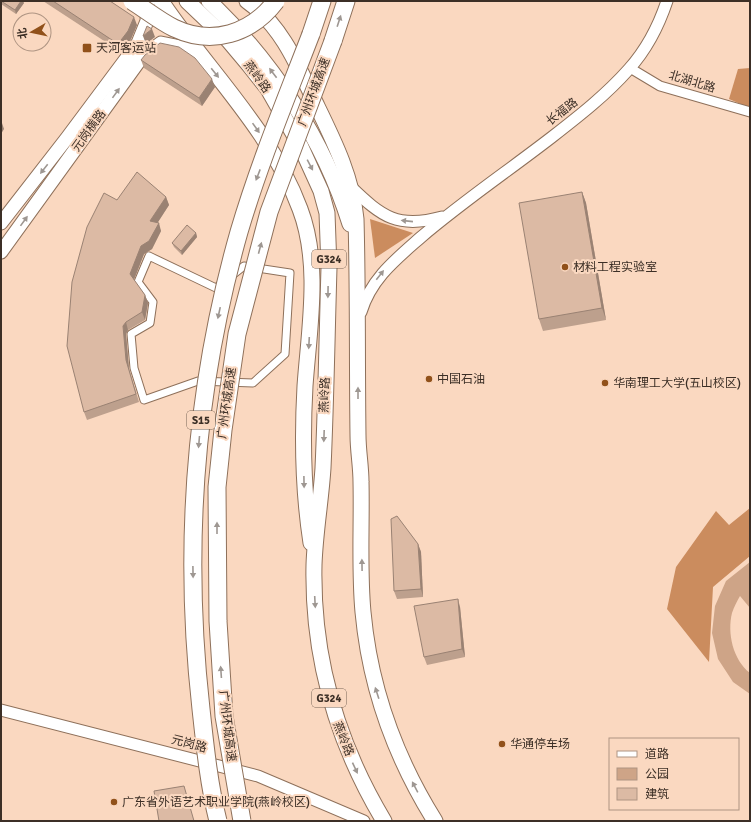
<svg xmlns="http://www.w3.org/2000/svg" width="751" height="822" font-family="Signika,'Noto Sans SC',sans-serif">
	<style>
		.green { fill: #cea487 }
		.forest { fill: #cb8c5e }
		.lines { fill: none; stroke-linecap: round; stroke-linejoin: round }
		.pedestrian-casing { stroke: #8e705a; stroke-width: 9 }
		.minor-casing { stroke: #8e705a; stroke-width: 11 }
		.tertiary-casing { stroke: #8e705a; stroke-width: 13 }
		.secondary-casing { stroke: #8e705a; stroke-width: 15 }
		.trunk-casing { stroke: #8e705a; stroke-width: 17 }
		.motorway-casing { stroke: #8e705a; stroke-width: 19 }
		.pedestrian { stroke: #fff; stroke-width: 7 }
		.minor { stroke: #fff; stroke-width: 9 }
		.tertiary { stroke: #fff; stroke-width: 11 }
		.secondary { stroke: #fff; stroke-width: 13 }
		.trunk { stroke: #fff; stroke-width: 15 }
		.motorway { stroke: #fff; stroke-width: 17 }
		.motorway-bridge-casing { stroke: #8e705a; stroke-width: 19; stroke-linecap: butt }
		.motorway-bridge { stroke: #fff; stroke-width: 17 }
		.wall { fill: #bda08d }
		.shaded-wall { fill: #9a8273 }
		.building { fill: #dcbaa4; stroke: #9a8273 }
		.oneway { fill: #9e9792 }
		.poi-dot { fill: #91511a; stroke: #fad8c0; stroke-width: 1.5 }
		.labels { text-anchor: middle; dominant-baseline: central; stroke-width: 4; stroke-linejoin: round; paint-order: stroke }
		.shield { fill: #fad8c0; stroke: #756254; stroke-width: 1 }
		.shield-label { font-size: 11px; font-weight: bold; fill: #3c2f26 }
		.poi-label { font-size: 12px; fill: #3c2f26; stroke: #fad8c0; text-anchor: start }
		.street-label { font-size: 12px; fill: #3c2f26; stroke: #fad8c0 }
	</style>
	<rect width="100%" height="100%" fill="#fad8c0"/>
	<!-- green -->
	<path class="green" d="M 750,562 L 750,608 L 740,596 C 737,601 734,607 732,613 C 727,633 733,660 750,673 L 750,694 L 733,682 L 718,659 L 712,633 L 715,606 L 726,581 Z"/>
	<!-- forest -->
	<g class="forest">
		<polygon points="750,68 750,108 729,99 738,69"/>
		<polygon points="370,219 413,233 375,258"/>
		<polygon points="750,508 750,556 713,587 709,662 667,609 676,567 716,511 729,525"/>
	</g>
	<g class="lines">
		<!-- pedestrian casing -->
		<g class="pedestrian-casing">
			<polygon id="pedestrian" points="149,256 216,288 244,266 290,273 285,354 253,383 198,381 144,400 134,368 131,334 150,323 153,302 138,282"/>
		</g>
		<!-- minor casing -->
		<g class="minor-casing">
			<polyline id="minor" points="630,68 660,86 750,112"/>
		</g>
		<!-- tertiary casing -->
		<g class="tertiary-casing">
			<g id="tertiary">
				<path d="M 351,187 C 382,217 398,229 442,217"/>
				<path d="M 361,312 C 371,279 395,260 420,238 C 462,202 508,171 552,137 C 579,116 606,95 629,69 C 646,50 659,25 667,1"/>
				<polyline points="1,710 258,776 364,821"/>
			</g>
		</g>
		<!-- secondary casing -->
		<g class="secondary-casing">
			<g id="secondary">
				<polyline points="1,223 67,138 138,43 147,21 148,1"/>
				<polyline points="1,252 142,57 161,43 196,50"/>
			</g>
		</g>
		<!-- trunk casing -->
		<g class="trunk-casing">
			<g id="trunk">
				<path d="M 161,1 C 207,70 271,130 300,209 C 321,264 309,329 305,386 C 302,439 303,491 311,543"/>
				<path d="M 187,1 L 228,40 L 249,65 L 268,89 L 301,147 L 321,191 L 327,213 L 329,268 C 327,335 326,402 323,468 C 321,500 315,533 314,565 C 312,658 336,741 384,821"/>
				<path d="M 209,1 C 273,62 324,140 350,224"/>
				<path d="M 247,1 C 282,26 298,66 316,104 C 334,141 352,177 356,219 C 358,291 357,363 358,435 C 358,451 361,466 361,482 C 362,525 359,569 363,612 C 370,688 395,757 435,821"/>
			</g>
		</g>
		<!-- motorway casing -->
		<g class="motorway-casing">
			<g id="motorway">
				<polyline points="258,1 262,12"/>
				<polyline points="311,34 322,1"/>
				<polyline points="333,41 346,1"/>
			</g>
		</g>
		<!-- pedestrian -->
		<use href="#pedestrian" class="pedestrian"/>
		<!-- minor -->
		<use href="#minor" class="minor"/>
		<!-- tertiary -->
		<use href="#tertiary" class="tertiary"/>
		<!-- secondary -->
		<use href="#secondary" class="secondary"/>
		<!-- trunk -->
		<use href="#trunk" class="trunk"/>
		<!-- motorway -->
		<use href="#motorway" class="motorway"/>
		<!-- motorway-bridge casing -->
		<g class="motorway-bridge-casing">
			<g id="motorway-bridge">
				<path d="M 132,1 C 146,10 160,21 174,28 C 212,46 251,34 276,1"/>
				<path d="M 218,821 C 209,785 205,746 201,709 C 183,549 195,387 239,232 C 259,164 286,99 311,34"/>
				<polyline points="242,821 224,716 218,621 217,487 223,430 237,334 269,212 333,41"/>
			</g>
		</g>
		<!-- motorway-bridge -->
		<use href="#motorway-bridge" class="motorway-bridge"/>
	</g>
	<!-- wall -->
	<g class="wall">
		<polygon points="1,1 24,3 16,14 1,4"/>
		<polygon points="43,1 110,1 137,25 131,39 121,52"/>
		<polygon points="141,60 215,87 202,106 144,68"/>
		<polygon points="582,192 586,203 606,320 543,331 539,319"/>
		<polygon points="166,197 169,205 157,223 161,231 152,249 144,254 134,280 145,295 148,303 145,320 128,330 126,334 129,369 139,402 87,420 84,412 117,200"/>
		<polygon points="196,233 197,237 182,255 174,247 172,243"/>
		<polygon points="418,544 421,552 423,597 397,599 394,591"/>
		<polygon points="460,607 465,657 427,665 424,657"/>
	</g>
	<!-- shaded-wall -->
	<g class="shaded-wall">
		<polygon points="21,1 23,1 24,3 16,14 15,10"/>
		<polygon points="134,17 137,25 131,39 121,52 118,44"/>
		<polygon points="152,29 155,37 146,44 143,36"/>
		<polygon points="212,79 215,87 202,106 199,98"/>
		<polygon points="2,123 4,129 1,134 1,124"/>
		<polygon points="582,192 586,203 606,320 602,308"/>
		<polygon points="166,197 169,205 153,230 150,221"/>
		<polygon points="159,223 161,231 152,249 144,254 133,282 130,274 141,246"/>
		<polygon points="196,233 197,237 182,255 181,251"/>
		<polygon points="145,295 148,303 145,320 142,312"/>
		<polygon points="126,322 128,330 126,334 129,369 139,402 126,360 123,326"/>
		<polygon points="418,544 421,552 423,597 421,589"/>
		<polygon points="458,599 460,607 465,657 462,649"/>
	</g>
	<!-- building -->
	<g class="building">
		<polygon points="1,1 21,1 15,10"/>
		<polygon points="53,1 110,1 134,17 128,31 118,44"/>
		<polygon points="147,26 152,29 143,36"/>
		<polygon points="160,43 179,47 195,58 212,79 199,98 141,60 145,55"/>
		<polygon points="137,172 166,197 150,221 159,223 149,241 141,246 130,274 145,295 142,312 126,322 123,326 126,360 136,394 84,412 67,346 72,282 87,227 104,193 117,200"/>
		<polygon points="582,192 602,308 539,319 519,203"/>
		<polygon points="187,225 196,233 181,251 172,243"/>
		<polygon points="397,516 418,544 421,589 394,591 391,519"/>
		<polygon points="458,599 462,649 424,657 414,606"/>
		<polygon points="184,786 194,821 159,821 154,791"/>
	</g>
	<!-- one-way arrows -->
	<defs><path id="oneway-solid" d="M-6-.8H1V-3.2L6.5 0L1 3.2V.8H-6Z"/></defs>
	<g class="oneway">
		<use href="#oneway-solid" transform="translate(339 21) rotate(-72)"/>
		<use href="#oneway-solid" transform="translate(215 73) rotate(51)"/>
		<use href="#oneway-solid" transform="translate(273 73) rotate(-127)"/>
		<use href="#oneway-solid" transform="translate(116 93) rotate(-54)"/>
		<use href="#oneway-solid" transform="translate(256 128) rotate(55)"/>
		<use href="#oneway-solid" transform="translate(310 165) rotate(62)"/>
		<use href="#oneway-solid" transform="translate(44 169) rotate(128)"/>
		<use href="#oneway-solid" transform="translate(258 175) rotate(111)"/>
		<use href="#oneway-solid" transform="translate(24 221) rotate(-54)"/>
		<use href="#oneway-solid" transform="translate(407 221) rotate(-174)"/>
		<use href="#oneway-solid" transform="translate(260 248) rotate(-75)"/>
		<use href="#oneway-solid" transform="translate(380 275) rotate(-52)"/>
		<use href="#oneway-solid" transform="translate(328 292) rotate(91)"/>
		<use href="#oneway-solid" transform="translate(219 313) rotate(102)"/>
		<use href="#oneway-solid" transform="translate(309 343) rotate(93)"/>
		<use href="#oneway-solid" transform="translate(358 393) rotate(-90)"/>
		<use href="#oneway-solid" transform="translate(324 436) rotate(92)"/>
		<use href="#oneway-solid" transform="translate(199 442) rotate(95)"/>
		<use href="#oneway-solid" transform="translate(304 482) rotate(89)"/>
		<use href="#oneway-solid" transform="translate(217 528) rotate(-90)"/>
		<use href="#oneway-solid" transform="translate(362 565) rotate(-91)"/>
		<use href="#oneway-solid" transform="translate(193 572) rotate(89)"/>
		<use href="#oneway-solid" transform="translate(315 602) rotate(87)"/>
		<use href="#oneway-solid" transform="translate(221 672) rotate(-94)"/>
		<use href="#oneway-solid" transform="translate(377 693) rotate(-108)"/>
		<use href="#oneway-solid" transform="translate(355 768) rotate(65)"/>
		<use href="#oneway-solid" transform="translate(415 787) rotate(-118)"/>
	</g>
	<!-- markers -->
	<g class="poi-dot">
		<rect x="82" y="43" width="10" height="10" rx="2"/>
		<circle cx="565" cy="267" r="4"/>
		<circle cx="429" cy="379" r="4"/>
		<circle cx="605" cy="383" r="4"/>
		<circle cx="502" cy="744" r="4"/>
		<circle cx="114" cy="802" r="4"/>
	</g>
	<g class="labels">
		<!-- shield labels -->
		<g class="shield">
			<rect x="312" y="250" width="34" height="18" rx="3"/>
			<rect x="187" y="411" width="28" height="18" rx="3"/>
			<rect x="312" y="689" width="34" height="18" rx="3"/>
		</g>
		<g class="shield-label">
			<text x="329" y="259">G324</text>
			<text x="201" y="420">S15</text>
			<text x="329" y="698">G324</text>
		</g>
		<!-- poi labels -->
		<g class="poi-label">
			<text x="96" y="48">天河客运站</text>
			<text x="573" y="267">材料工程实验室</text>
			<text x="437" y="379">中国石油</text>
			<text x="613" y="383">华南理工大学(五山校区)</text>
			<text x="510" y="744">华通停车场</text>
			<text x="122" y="802">广东省外语艺术职业学院(燕岭校区)</text>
		</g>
		<!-- street labels -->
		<g class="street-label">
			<text transform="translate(257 77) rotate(54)">燕岭路</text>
			<text transform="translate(692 82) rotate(17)">北湖北路</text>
			<text transform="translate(314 92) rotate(-70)">广州环城高速</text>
			<text transform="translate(562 112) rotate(-38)">长福路</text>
			<text transform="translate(89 131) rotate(-54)">元岗横路</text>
			<text transform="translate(325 395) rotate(-88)">燕岭路</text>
			<text transform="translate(227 403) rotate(-82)">广州环城高速</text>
			<text transform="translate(227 726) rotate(83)">广州环城高速</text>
			<text transform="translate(343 739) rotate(68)">燕岭路</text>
			<text transform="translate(189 744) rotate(15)">元岗路</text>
		</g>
	</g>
	<!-- border -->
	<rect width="751" height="822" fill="none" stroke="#3c2f26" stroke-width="4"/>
	<!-- legend -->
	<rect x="609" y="738" width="130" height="72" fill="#fad8c0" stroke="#ae9482"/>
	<rect x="617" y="751" width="20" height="6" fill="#ffffff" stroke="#ae9482"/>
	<text x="645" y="758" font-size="12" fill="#3c2f26">道路</text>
	<rect x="617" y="768" width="20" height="12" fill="#cea487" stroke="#ae9482"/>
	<text x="645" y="778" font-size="12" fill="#3c2f26">公园</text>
	<rect x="617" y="788" width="20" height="12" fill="#dcbaa4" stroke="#ae9482"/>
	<text x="645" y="798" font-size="12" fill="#3c2f26">建筑</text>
	<!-- north arrow -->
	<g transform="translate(32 32) rotate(261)"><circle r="19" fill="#fad8c0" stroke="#ae9482"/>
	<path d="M0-3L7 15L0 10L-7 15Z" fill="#91511a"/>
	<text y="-6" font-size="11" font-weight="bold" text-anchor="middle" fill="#3c2f26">北</text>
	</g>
</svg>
